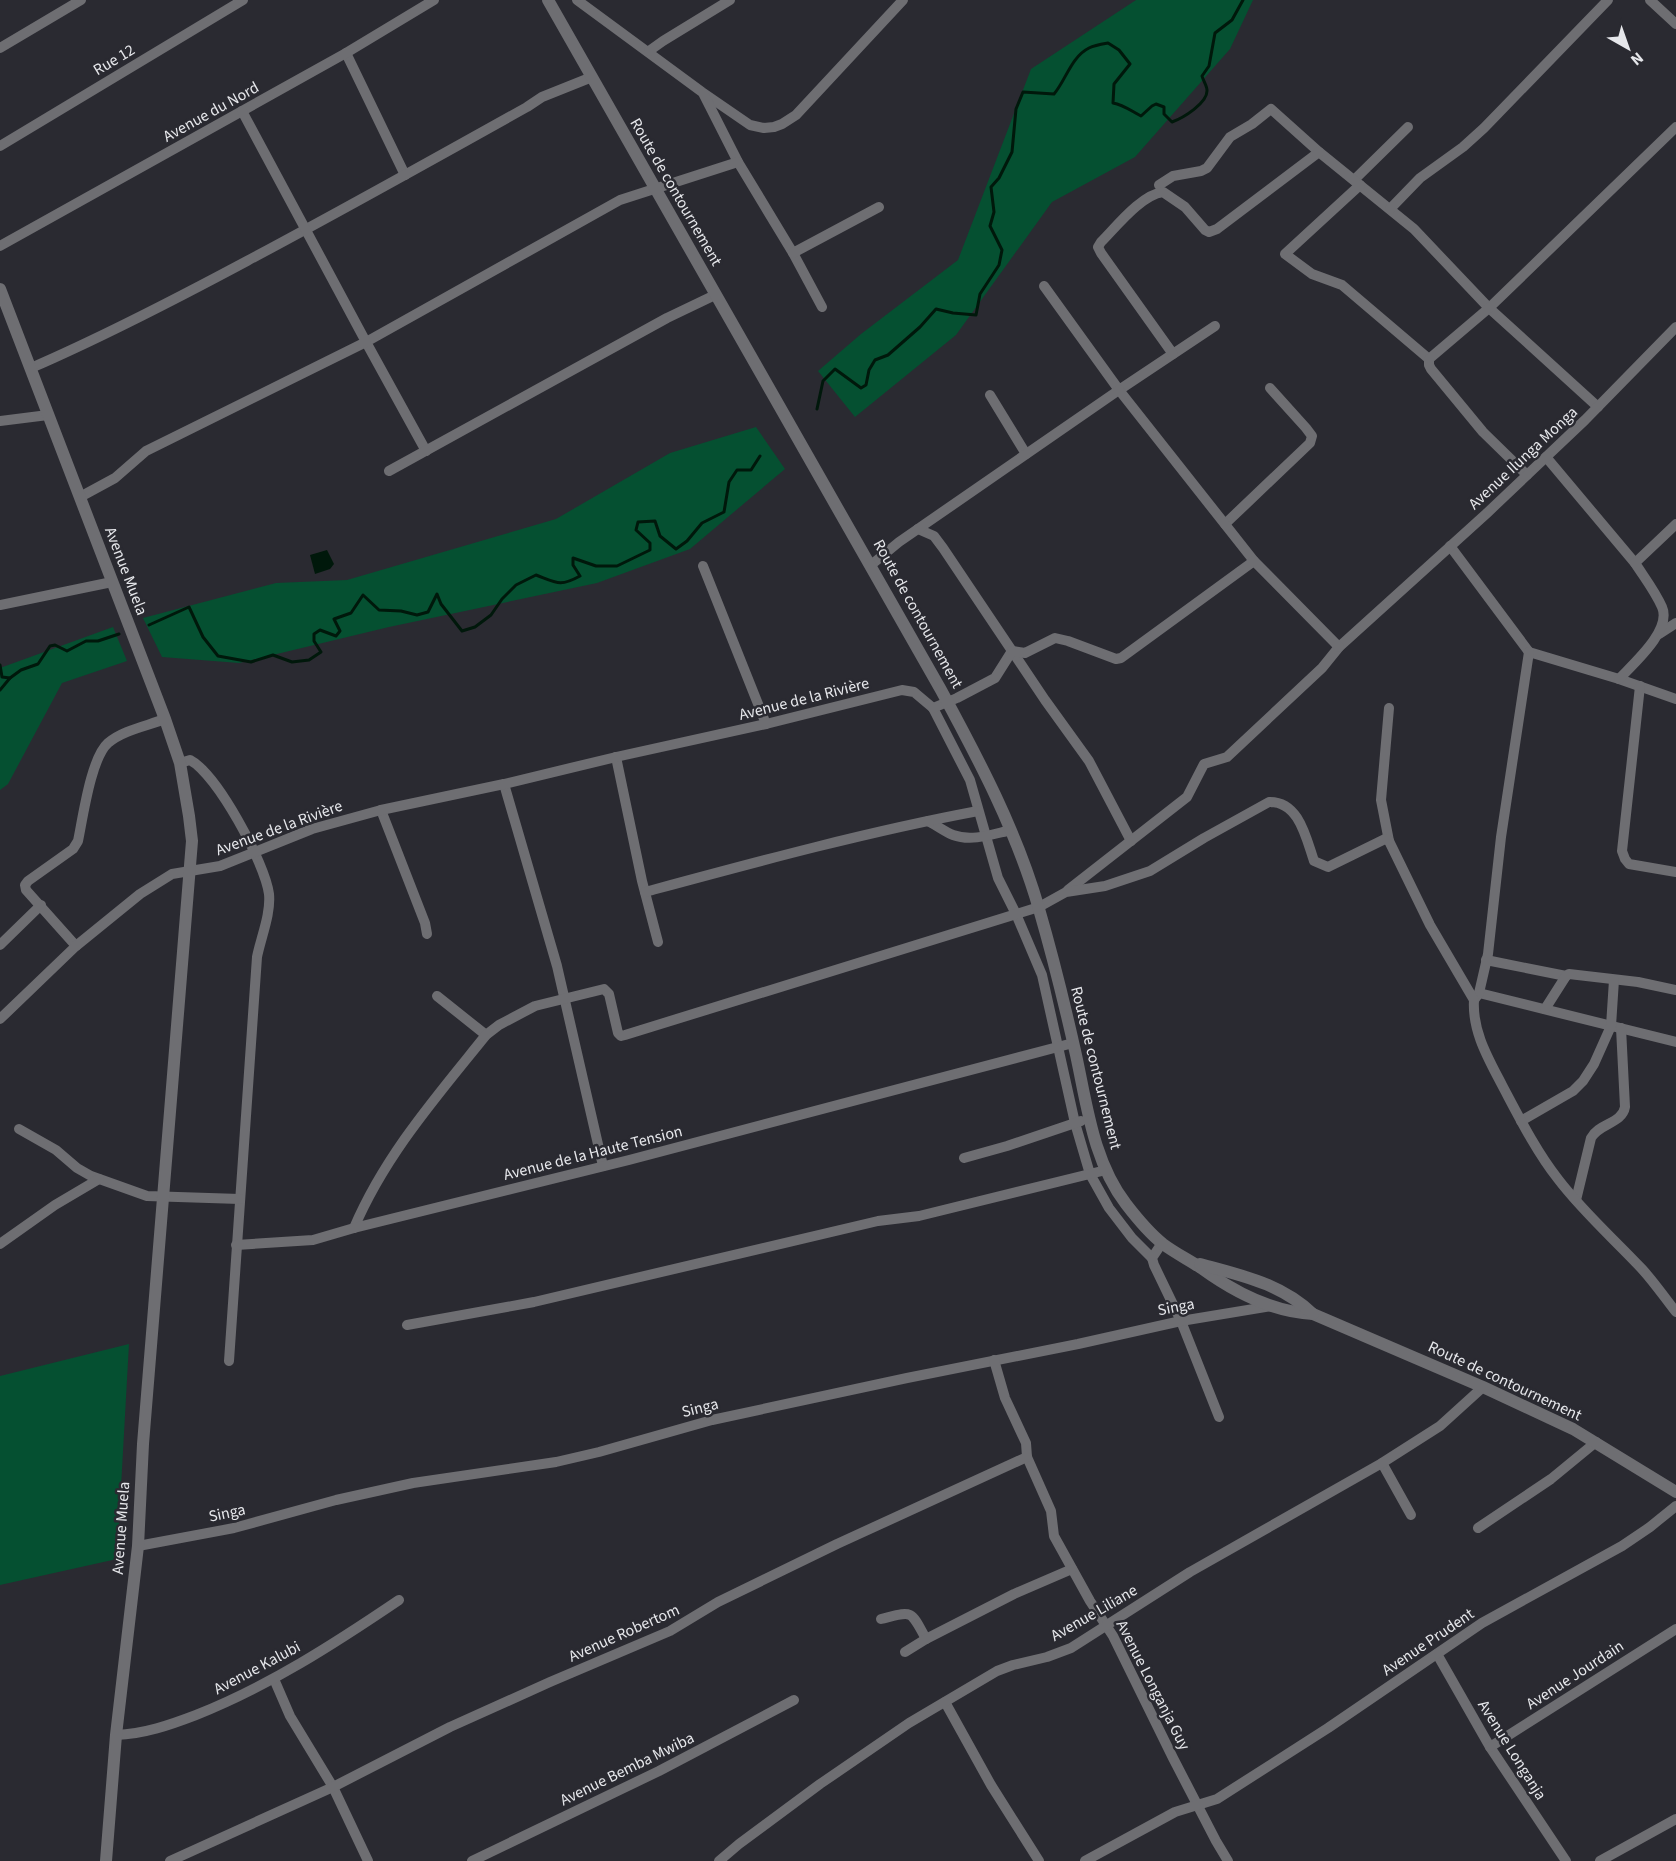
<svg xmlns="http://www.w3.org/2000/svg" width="1676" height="1861" font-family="'Source Sans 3',sans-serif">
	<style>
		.green { fill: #055031 }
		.water { fill: #00180b }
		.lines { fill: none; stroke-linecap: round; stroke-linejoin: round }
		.stream { stroke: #00180b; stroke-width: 3 }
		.minor { stroke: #6e6e72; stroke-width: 10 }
		.tertiary { stroke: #6e6e72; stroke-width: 12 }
		.labels { text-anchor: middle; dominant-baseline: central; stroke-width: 5; stroke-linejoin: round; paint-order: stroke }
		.street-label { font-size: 16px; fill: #e6e7eb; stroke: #2a2a31 }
	</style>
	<rect width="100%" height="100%" fill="#2a2a31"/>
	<!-- green -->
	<g class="green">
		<polygon points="1136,0 1253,0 1230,49 1135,157 1052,202 956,335 855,417 818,371 861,334 958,260 1031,69"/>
		<polygon points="756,427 785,469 690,549 597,583 389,627 239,663 162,657 143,618 276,583 347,580 556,519 670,453"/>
		<polygon points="113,627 127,661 62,683 8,784 0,790 0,668"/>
		<polygon points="129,1344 117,1559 0,1585 0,1376"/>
	</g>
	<!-- water -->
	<polygon class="water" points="327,550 334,564 330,569 315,574 310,555"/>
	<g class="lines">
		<!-- stream -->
		<g class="stream">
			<path d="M 817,409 L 823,381 L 835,369 L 861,388 L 866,385 L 869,370 L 875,360 L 888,355 L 920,327 L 936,309 L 953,313 L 976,315 L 980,294 L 999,265 L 1002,250 L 990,226 L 994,212 L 991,187 L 999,178 L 1012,152 L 1016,109 L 1023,92 L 1054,94 C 1066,80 1071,57 1089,48 C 1095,45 1102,44 1108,43 L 1119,50 L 1130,64 L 1114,84 L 1113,103 C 1124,105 1131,111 1141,116 L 1152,106 L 1156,104 L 1164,107 L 1164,114 L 1172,122 C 1183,118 1208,103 1207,90 C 1207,86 1203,80 1202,76 L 1209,66 L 1215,33 L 1232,20 L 1243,0"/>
			<path d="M 149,625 L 189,607 L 203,637 L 218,656 L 251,662 L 273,655 L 292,662 L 309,660 L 321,652 L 314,641 L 314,634 L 320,630 L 336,636 L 340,631 L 334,619 L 351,613 L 363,595 L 379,610 L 401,611 L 417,615 L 428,612 L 437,594 L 441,604 L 462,631 L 475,627 L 491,615 L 502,599 L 516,585 L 536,575 C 557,583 560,587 580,576 L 573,565 L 573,558 L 596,566 L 617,566 L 650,550 L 650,543 L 636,530 L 638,522 L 655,521 L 660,536 L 676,549 L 687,541 L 702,523 L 724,512 L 729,482 L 737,470 L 751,470 L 760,456"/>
			<polyline points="0,665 2,677 10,678 21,670 38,664 50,646 55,645 67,651 86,641 98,641 119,634"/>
			<polyline points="0,690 10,678"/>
		</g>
		<!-- minor -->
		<g class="minor">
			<polyline points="577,0 702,92 750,125 764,128 774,127 782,124 796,115 903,0"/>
			<polyline points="1650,0 1676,24"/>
			<polyline points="0,48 81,0"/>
			<polyline points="649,51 663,41 730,0"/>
			<polyline points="346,53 405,175"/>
			<polyline points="704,95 738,162 793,253 822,307"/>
			<polyline points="0,146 243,0"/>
			<polyline points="1354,180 1408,127"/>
			<polyline points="1159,185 1173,176 1201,171 1207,168 1230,137 1252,124 1271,109 1319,152 1414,229 1489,308 1598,407"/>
			<polyline points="1360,185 1285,254 1312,274 1342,285 1429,359"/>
			<polyline points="1390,209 1420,178 1463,147 1484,128 1608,0"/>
			<polyline points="0,246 346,53 434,0"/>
			<polyline points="793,253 879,207"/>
			<polyline points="1044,286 1119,390 1215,326"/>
			<path d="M 1173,354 L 1101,253 L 1098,247 L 1101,242 C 1117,226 1141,195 1163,192 L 1185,207 L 1205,230 L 1209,232 L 1217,229 L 1319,152"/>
			<path d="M 31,368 C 105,336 176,299 247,261 C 341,211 434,159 527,107 L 542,97 L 592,77"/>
			<polyline points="990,395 1026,454"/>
			<polyline points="0,421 48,415"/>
			<polyline points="426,451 366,342 620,200 738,162"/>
			<polyline points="1546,457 1635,563"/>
			<polyline points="389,471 667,318 715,295"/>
			<polyline points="1527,475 1483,432 1431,369 1429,365 1429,359 1489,308 1676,127"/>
			<polyline points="80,497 115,478 146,451 366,342 242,111"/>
			<polyline points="1225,524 1310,443 1312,436 1306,428 1270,388"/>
			<polyline points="918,529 934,536 943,548 1045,700 1089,761 1131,841"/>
			<polyline points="1450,546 1529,652"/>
			<polyline points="871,565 899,542 1119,390 1254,561"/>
			<polyline points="703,566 766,724"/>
			<polyline points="0,605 112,582"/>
			<polyline points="1659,634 1676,623"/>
			<polyline points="1529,652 1619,679 1676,699"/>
			<path d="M 1619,679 C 1634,663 1672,630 1662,607 C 1655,591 1644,577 1635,563 L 1676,524"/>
			<polyline points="1640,686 1622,851 1625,859 1629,864 1676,872"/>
			<polyline points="933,708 970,780 998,878 1016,914 1042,975 1075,1123 1090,1174 1109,1208 1132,1238 1152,1258"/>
			<polyline points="1389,708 1381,800 1389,841"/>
			<polyline points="616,757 642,881 658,942"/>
			<path d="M 180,763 L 190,760 C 217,774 265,863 269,894 C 271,914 261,937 257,957 L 229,1361"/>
			<polyline points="504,784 557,966 603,1166"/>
			<polyline points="381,810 425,923 427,934"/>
			<path d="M 928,821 C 936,825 945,832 953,835 C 972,842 993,834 1011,830"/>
			<polyline points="1068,890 1187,797 1204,764 1227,757 1322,668 1339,647 1486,514 1585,420 1676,327"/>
			<path d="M 645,892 C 756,862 866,832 978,811"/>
			<polyline points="0,945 41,905"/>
			<path d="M 76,946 L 26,890 L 25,885 L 28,881 L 73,849 L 78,841 C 83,817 91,758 108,743 C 123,730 147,726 165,719"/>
			<polyline points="1486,960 1566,976"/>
			<polyline points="1479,993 1676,1042"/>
			<polyline points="437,996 486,1035"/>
			<polyline points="1474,1000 1479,993 1488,954 1501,837 1529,652"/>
			<polyline points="1545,1009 1566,976 1569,974 1638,982 1676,990"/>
			<polyline points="0,1019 76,946 140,894 172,874 220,866 312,829 381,810 504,784 616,757 766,724 902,690 914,692 933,708 957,698 995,678 1012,651 1025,653 1055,638 1068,641 1116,659 1121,658 1254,561 1339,647"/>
			<polyline points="1521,1121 1573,1091 1583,1081 1594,1064 1611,1026 1614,980"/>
			<polyline points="19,1129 56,1150 77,1168 91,1176 147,1196 240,1199"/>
			<polyline points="964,1158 1007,1146 1081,1121"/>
			<path d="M 1576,1200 L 1591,1138 C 1599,1123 1622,1124 1625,1107 L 1621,1028"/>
			<path d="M 354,1228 C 385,1155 437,1096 486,1035 L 499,1025 L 535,1006 L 604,989 L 609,994 L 618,1033 L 621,1036 L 625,1035 L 1039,907 L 1066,892 L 1105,886 L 1150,871 L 1204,838 L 1269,802 C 1299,801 1306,838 1314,861 L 1328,867 L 1385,839 L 1389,841 L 1430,925 L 1474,1000 C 1472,1031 1488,1058 1502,1085 C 1519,1117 1536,1151 1558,1179 C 1583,1212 1614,1239 1642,1269 C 1654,1282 1665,1298 1676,1312"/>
			<polyline points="1162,1243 1152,1258 1154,1265 1181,1321 1219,1417"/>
			<polyline points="0,1244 55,1205 99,1179"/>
			<polyline points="236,1245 313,1240 354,1228 629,1160 1073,1043"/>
			<polyline points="407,1325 534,1302 878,1221 919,1216 1106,1170"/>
			<polyline points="1027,1457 1051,1511 1054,1536 1090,1601 1113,1636 1173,1758 1216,1841 1228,1861"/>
			<polyline points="1382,1463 1411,1515"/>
			<polyline points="1478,1528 1551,1479 1596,1442"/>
			<polyline points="138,1546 234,1528 336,1500 413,1483 556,1462 599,1452 712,1420 907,1378 1078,1344 1181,1321 1272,1306"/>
			<path d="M 881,1619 C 913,1611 910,1609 926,1639"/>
			<polyline points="905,1652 926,1639 1014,1594 1072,1569"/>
			<polyline points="1437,1654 1490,1747 1566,1861"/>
			<polyline points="274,1679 290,1716 333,1787 368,1861"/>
			<polyline points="945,1702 991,1785 1039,1861"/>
			<path d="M 116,1735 C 144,1734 170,1725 196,1715 C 269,1686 334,1644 399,1600"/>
			<polyline points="1490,1747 1676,1629"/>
			<polyline points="170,1861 333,1787 450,1727 550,1682 670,1631 718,1602 837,1544 1027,1457 1026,1443 1005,1398 994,1360"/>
			<polyline points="472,1861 659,1771 794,1700"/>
			<polyline points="719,1861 739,1844 820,1784 909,1723 997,1671 1013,1665 1047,1657 1071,1648 1190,1572 1382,1463 1440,1426 1483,1387"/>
			<polyline points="1085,1861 1175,1812 1217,1799 1328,1728 1482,1623 1622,1546 1650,1527 1676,1506"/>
			<polyline points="1600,1861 1676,1819"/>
		</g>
		<!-- tertiary -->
		<g class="tertiary">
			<path d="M 548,0 L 941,690 C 979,760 1017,832 1039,909 C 1053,957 1065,1006 1076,1055 C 1087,1105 1093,1161 1126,1204 C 1136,1217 1149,1233 1163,1244 C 1175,1253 1189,1260 1201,1268 C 1234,1292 1272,1312 1313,1314 L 1483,1387 L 1573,1429 L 1676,1492"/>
			<polyline points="0,289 165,719 180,763 189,816 192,841 143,1444 138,1546 116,1735 106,1861"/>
			<path d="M 1200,1264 C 1243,1276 1280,1283 1313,1314"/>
		</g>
	</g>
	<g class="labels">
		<!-- street labels -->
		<g class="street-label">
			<text transform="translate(114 60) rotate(-31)">Rue 12</text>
			<text transform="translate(211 112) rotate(-29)">Avenue du Nord</text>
			<text transform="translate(676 192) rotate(60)">Route de contournement</text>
			<text transform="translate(1523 458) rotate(-43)">Avenue Ilunga Monga</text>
			<text transform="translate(126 571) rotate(69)">Avenue Muela</text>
			<text transform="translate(918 614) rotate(61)">Route de contournement</text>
			<text transform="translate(804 699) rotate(-14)">Avenue de la Rivière</text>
			<text transform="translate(279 828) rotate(-20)">Avenue de la Rivière</text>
			<text transform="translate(1096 1068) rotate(76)">Route de contournement</text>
			<text transform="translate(593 1153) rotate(-14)">Avenue de la Haute Tension</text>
			<text transform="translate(1176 1307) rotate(-11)">Singa</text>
			<text transform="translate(1505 1381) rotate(25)">Route de contournement</text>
			<text transform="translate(700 1408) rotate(-14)">Singa</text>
			<text transform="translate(227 1513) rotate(-12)">Singa</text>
			<text transform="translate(121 1528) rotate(-86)">Avenue Muela</text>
			<text transform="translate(1094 1613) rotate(-30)">Avenue Liliane</text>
			<text transform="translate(624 1633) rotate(-24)">Avenue Robertom</text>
			<text transform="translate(1428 1642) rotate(-34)">Avenue Prudent</text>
			<text transform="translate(257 1668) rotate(-28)">Avenue Kalubi</text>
			<text transform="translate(1575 1675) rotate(-33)">Avenue Jourdain</text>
			<text transform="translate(1153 1685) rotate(63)">Avenue Longanja Guy</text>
			<text transform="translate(1512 1750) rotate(58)">Avenue Longanja</text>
			<text transform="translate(627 1769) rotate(-26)">Avenue Bemba Mwiba</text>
		</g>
	</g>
	<!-- north arrow -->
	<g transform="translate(1628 48) rotate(140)" stroke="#2a2a31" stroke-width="4.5" paint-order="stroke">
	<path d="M0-4.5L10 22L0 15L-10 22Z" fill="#e6e7eb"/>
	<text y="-9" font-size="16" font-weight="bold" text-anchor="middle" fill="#e6e7eb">N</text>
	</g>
</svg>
